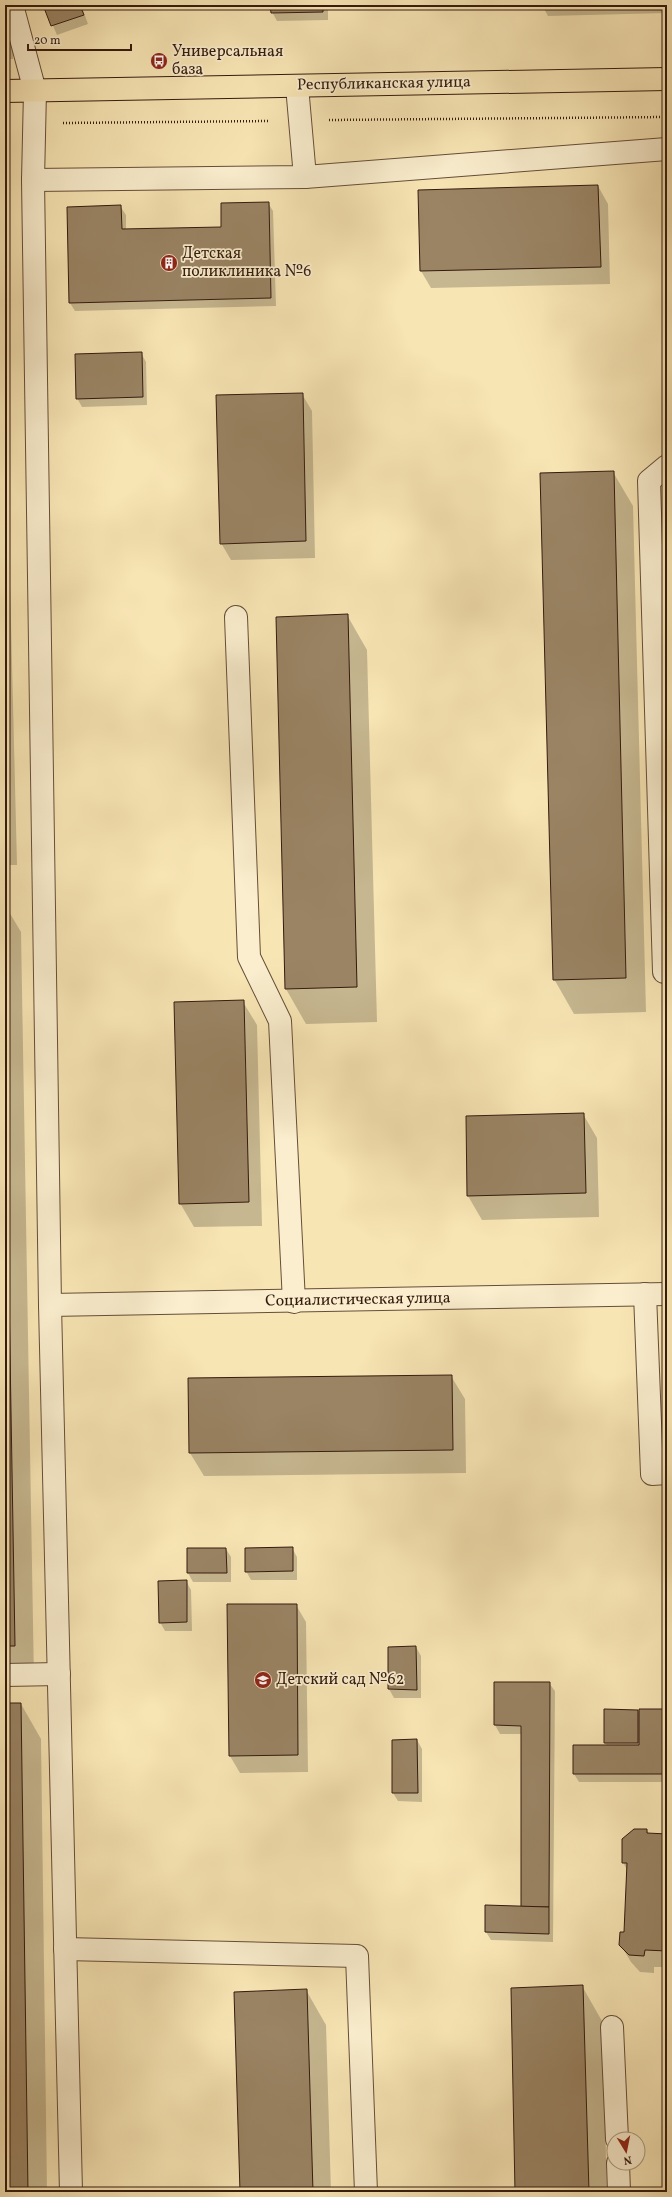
<svg xmlns="http://www.w3.org/2000/svg" width="672" height="2197" font-family="Vollkorn,serif">
	<style>
		.shadow { fill: #0003 }
		.building { fill: #9a8464; stroke: #341b0e }
		.lines { fill: none; stroke-linecap: round; stroke-linejoin: round }
		.minor-casing { stroke: #654e38; stroke-width: 24 }
		.major-casing { stroke: #341b0e; stroke-width: 24 }
		.path { stroke: #341b0e; stroke-width: 2.5; stroke-dasharray: 1 2; stroke-linecap: butt }
		.minor { stroke: #faeece; stroke-width: 22 }
		.major { stroke: #f8e5b4; stroke-width: 22 }
		.labels { text-anchor: middle; dominant-baseline: central; stroke-width: 3.5; stroke-linejoin: round; paint-order: stroke }
		.poi-label { font-size: 16px; fill: #341b0e; stroke: #faeece; text-anchor: start }
		.street-label { font-size: 16px; fill: #341b0e; stroke: #faeece }
	</style>
	<rect width="100%" height="100%" fill="#f8e5b4"/>
	<filter id="stains"><feTurbulence type="fractalNoise" baseFrequency=".005" numOctaves="4"/><feColorMatrix values="0 0 0 0 .2 0 0 0 0 .09 0 0 0 0 .02 0 0 0 .5 -.17"/></filter>
	<radialGradient id="worn" r=".72"><stop offset=".6" stop-color="#630" stop-opacity="0"/><stop offset="1" stop-color="#630" stop-opacity=".3"/></radialGradient>
	<!-- shadow -->
	<g class="shadow">
		<polygon points="44,5 81,5 88,24 57,35"/>
		<polygon points="271,5 328,5 328,20 277,21 272,12"/>
		<polygon points="542,5 667,5 667,13 548,16"/>
		<polygon points="5,29 13,38 13,59 5,59"/>
		<polygon points="598,186 608,204 610,284 431,288 421,271 419,191"/>
		<polygon points="268,203 273,211 276,306 75,311 70,303 120,206 126,215 126,230 222,228"/>
		<polygon points="141,353 146,362 147,405 82,407 77,398"/>
		<polygon points="5,380 17,865 5,865"/>
		<polygon points="302,394 312,411 315,558 231,560 221,543"/>
		<polygon points="613,472 633,506 646,1012 574,1014 554,979"/>
		<polygon points="347,615 367,650 377,1022 306,1024 286,989"/>
		<polygon points="5,905 21,932 34,1680 5,1681"/>
		<polygon points="243,1002 257,1025 262,1226 194,1227 180,1203"/>
		<polygon points="583,1114 597,1138 599,1217 482,1220 468,1196 467,1116"/>
		<polygon points="451,1376 465,1399 466,1473 204,1476 190,1453"/>
		<polygon points="292,1548 297,1557 297,1580 251,1580 246,1571"/>
		<polygon points="226,1549 231,1557 231,1582 193,1582 188,1573"/>
		<polygon points="186,1581 191,1590 192,1631 165,1631 160,1622"/>
		<polygon points="228,1605 296,1605 306,1622 308,1772 240,1773 230,1756"/>
		<polygon points="416,1647 421,1656 421,1698 394,1698 389,1689 389,1648"/>
		<polygon points="549,1683 555,1691 553,1942 491,1940 486,1932 522,1907 522,1734 500,1734 495,1725"/>
		<polygon points="5,1704 21,1704 41,1739 47,2192 5,2192"/>
		<polygon points="605,1710 638,1711 640,1716 667,1710 667,1782 579,1782 574,1774 607,1746 605,1743"/>
		<polygon points="417,1740 422,1749 422,1802 398,1801 393,1793"/>
		<polygon points="647,1830 649,1834 667,1835 667,1967 654,1967 654,1973 640,1972 631,1962 620,1944 625,1933 627,1870 623,1862"/>
		<polygon points="582,1986 602,2021 607,2192 516,2192"/>
		<polygon points="306,1990 326,2025 331,2192 241,2192"/>
	</g>
	<!-- building -->
	<g class="building">
		<polygon points="43,5 80,5 84,15 51,26"/>
		<polygon points="270,5 323,5 323,12 271,13"/>
		<polygon points="5,28 8,28 9,51 5,51"/>
		<polygon points="598,185 601,267 420,271 418,190"/>
		<polygon points="269,202 271,298 69,303 67,207 121,205 122,229 221,227 221,203"/>
		<polygon points="142,352 143,397 76,399 75,354"/>
		<polygon points="303,393 306,541 220,544 216,395"/>
		<polygon points="614,471 626,978 553,980 540,473"/>
		<polygon points="348,614 357,987 285,989 276,617"/>
		<polygon points="244,1000 249,1202 179,1204 174,1002"/>
		<polygon points="5,1085 9,1294 5,1294"/>
		<polygon points="584,1113 586,1193 467,1196 466,1116"/>
		<polygon points="5,1294 9,1294 15,1646 5,1646"/>
		<polygon points="452,1375 453,1450 189,1453 188,1378"/>
		<polygon points="293,1547 293,1571 245,1572 245,1548"/>
		<polygon points="187,1548 226,1548 227,1573 187,1573"/>
		<polygon points="187,1580 187,1622 159,1623 158,1581"/>
		<polygon points="227,1604 297,1604 298,1755 229,1756"/>
		<polygon points="416,1646 417,1690 388,1689 388,1647"/>
		<polygon points="494,1682 550,1682 549,1907 521,1907 521,1726 494,1725"/>
		<polygon points="5,1703 21,1703 28,2192 5,2192"/>
		<polygon points="604,1709 638,1710 638,1743 604,1743"/>
		<polygon points="639,1709 667,1709 667,1774 573,1774 573,1745 639,1745"/>
		<polygon points="417,1739 418,1793 392,1793 392,1740"/>
		<polygon points="634,1829 647,1829 647,1833 667,1834 667,1951 645,1950 644,1956 629,1955 619,1945 620,1932 624,1932 627,1863 622,1863 622,1839"/>
		<polygon points="485,1905 549,1907 549,1934 485,1932"/>
		<polygon points="583,1985 589,2192 515,2192 511,1988"/>
		<polygon points="307,1989 313,2192 240,2192 234,1992"/>
	</g>
	<g class="lines">
		<!-- minor casing -->
		<g class="minor-casing">
			<g id="minor">
				<polyline points="12,5 35,91 33,180 50,1305 71,2192"/>
				<polyline points="297,86 305,177"/>
				<polyline points="33,180 305,177 667,149"/>
				<polyline points="667,466 649,481 664,972 667,972"/>
				<polyline points="236,617 249,957 280,1021 294,1302"/>
				<polyline points="645,1294 652,1474 667,1473"/>
				<polyline points="50,1305 667,1294"/>
				<polyline points="5,1675 59,1674"/>
				<polyline points="65,1949 357,1956 366,2192"/>
				<polyline points="612,2027 617,2139"/>
				<polyline points="618,2163 619,2192"/>
			</g>
		</g>
		<!-- major casing -->
		<g class="major-casing">
			<polyline id="major" points="5,91 667,79"/>
		</g>
		<!-- path -->
		<g class="path">
			<polyline points="329,120 667,117"/>
			<polyline points="63,123 270,121"/>
		</g>
		<!-- minor -->
		<use href="#minor" class="minor"/>
		<!-- major -->
		<use href="#major" class="major"/>
	</g>
	<!-- icons -->
	<defs>
		<g id="bus-disc" transform="scale(0.9)"><circle r="9.5" fill="#8f2418" stroke="#faeece"/><path d="M-5-6H5V4H4V6H2V4H-2V6H-4V4H-5ZM-3.5-4V0h7V-4ZM-3.5 1.2v1.5H-2V1.2ZM2 1.2v1.5H3.5V1.2Z" fill="#fff"/></g>
		<g id="building-disc" transform="scale(0.9)"><circle r="9.5" fill="#8f2418" stroke="#faeece"/><path d="M-4-6H4V6H1V3H-1V6H-4ZM-2.5-4.3h1.7v1.8h-1.7ZM.8-4.3h1.7v1.8H.8ZM-2.5-1h1.7V.8h-1.7ZM.8-1h1.7V.8H.8Z" fill="#fff"/></g>
		<g id="school-disc" transform="scale(0.9)"><circle r="9.5" fill="#8f2418" stroke="#faeece"/><path d="M0-5L7-2L0 1L-7-2ZM-4 1L0 2.5L4 1V4Q0 6-4 4Z" fill="#fff"/></g>
	</defs>
	<g fill-rule="evenodd">
		<use href="#bus-disc" x="159" y="61"/>
		<use href="#building-disc" x="169" y="263"/>
		<use href="#school-disc" x="263" y="1680"/>
	</g>
	<g class="labels">
		<!-- poi labels -->
		<g class="poi-label">
			<text x="172" y="52">Универсальная<tspan x="172" dy="18">база</tspan></text>
			<text x="182" y="254">Детская<tspan x="182" dy="18">поликлиника №6</tspan></text>
			<text x="276" y="1680">Детский сад №62</text>
		</g>
		<!-- street labels -->
		<g class="street-label">
			<text transform="translate(384 84) rotate(-1)">Республиканская улица</text>
			<text transform="translate(358 1300) rotate(-1)">Социалистическая улица</text>
		</g>
	</g>
	<!-- margin -->
	<rect width="672" height="2197" fill="none" stroke="#f8e5b4" stroke-width="20"/>
	<rect x="6" y="6" width="660" height="2185" fill="none" stroke="#341b0e" stroke-width="2"/>
	<rect x="10" y="10" width="652" height="2177" fill="none" stroke="#341b0e"/>
	<!-- north arrow -->
	<g transform="translate(626 2151) rotate(170)"><circle r="19" fill="#faeece" stroke="#ab9a81"/>
	<path d="M0-3L7 15L0 10L-7 15Z" fill="#8f2418"/>
	<text y="-6" font-size="11" font-weight="bold" text-anchor="middle" fill="#341b0e">N</text>
	</g>
	<!-- scale -->
	<path d="M28 44v6h103v-6" fill="none" stroke="#341b0e" stroke-width="2"/>
	<text x="34" y="44" font-size="12" fill="#341b0e" stroke="#faeece" stroke-width="3" paint-order="stroke">20 m</text>
	<rect width="100%" height="100%" filter="url(#stains)"/>
	<rect width="100%" height="100%" fill="url(#worn)"/>
</svg>
